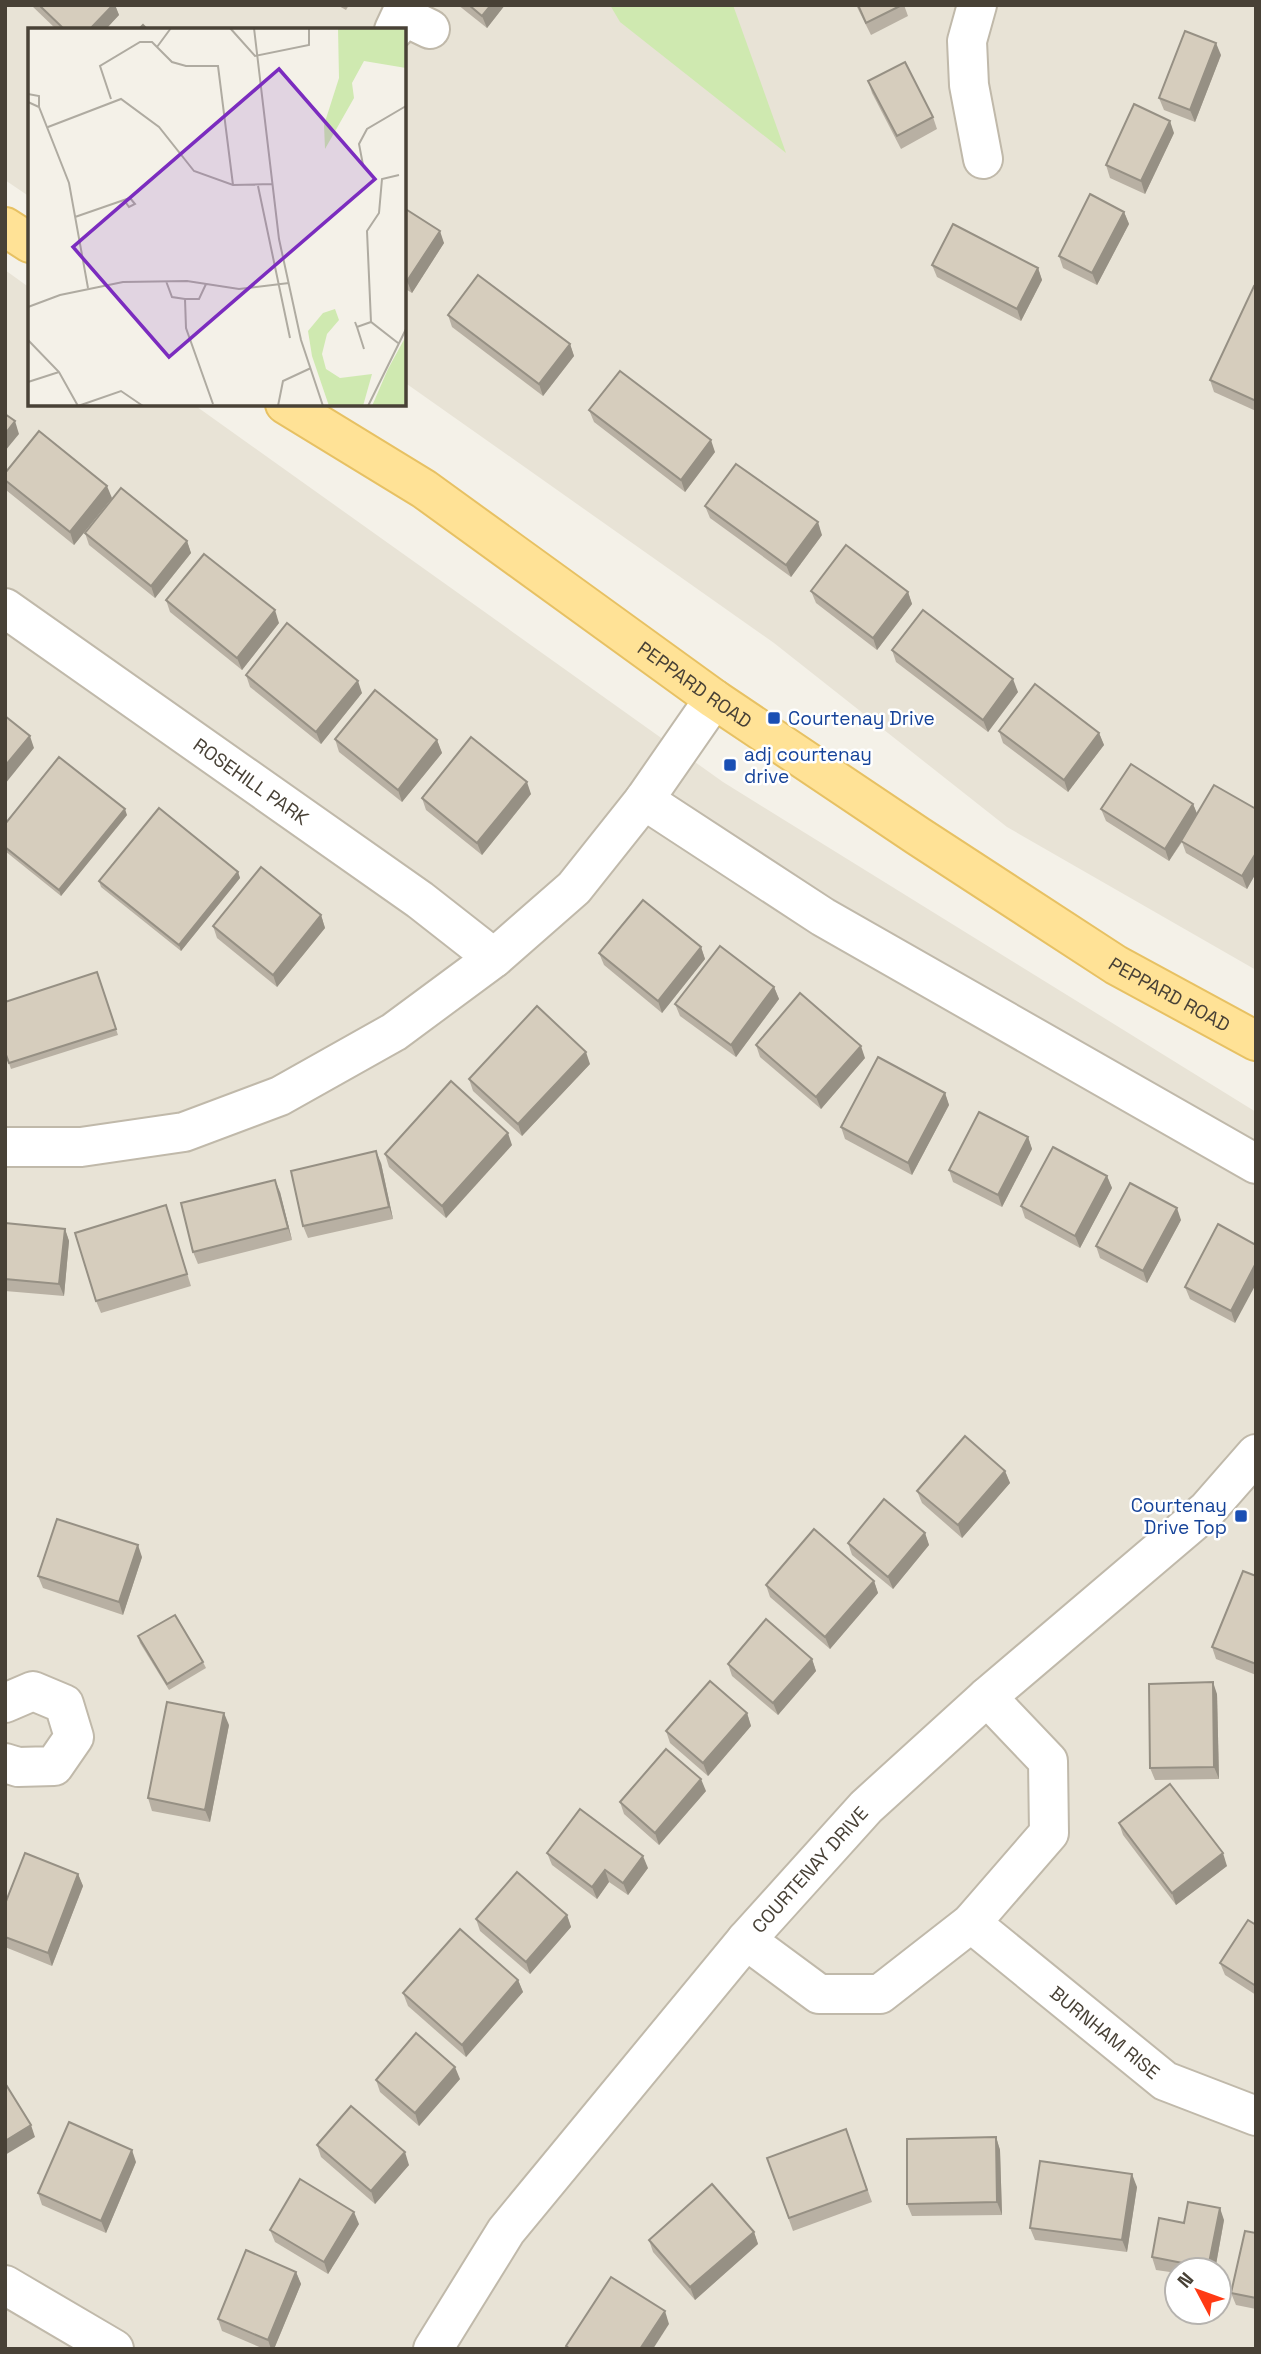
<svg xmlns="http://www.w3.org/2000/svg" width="1261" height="2354" font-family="'Space Grotesk',sans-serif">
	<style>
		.residential { fill: #e8e3d6; fill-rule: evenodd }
		.green { fill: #cfe9b0 }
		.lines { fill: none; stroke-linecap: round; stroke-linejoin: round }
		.minor-casing { stroke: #c0b9aa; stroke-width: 42 }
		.major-casing { stroke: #e7c163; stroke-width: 42 }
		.minor { stroke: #fff; stroke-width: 38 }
		.major { stroke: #ffe296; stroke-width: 38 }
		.wall { fill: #b8b0a3 }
		.shaded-wall { fill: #969084 }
		.building { fill: #d6cdbd; stroke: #969084; stroke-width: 2 }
		.transit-dot { fill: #1a4fb4; stroke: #fff; stroke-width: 2.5 }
		.labels { text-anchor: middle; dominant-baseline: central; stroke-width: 5; stroke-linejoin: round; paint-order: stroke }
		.street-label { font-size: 19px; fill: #484136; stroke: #fff }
		.transit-label { font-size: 19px; fill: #164399; stroke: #fff; text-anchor: start }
		.inset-road { fill: none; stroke: #afaba1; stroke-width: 2 }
		.view { fill: #7b2cbf; fill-opacity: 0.15; stroke: #7b2cbf; stroke-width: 3.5 }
		.inset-edge { fill: none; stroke: #484136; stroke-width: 3.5 }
	</style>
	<rect width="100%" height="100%" fill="#f4f1e8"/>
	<!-- residential -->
	<g class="residential">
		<polygon points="5,5 1256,5 1256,970 1007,827 774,643 404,382 404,30 30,30 30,197 5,180"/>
		<path d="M 5,270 L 30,288 L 30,404 L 193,404 L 723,782 L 1256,1112 L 1256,2349 L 5,2349 ZM 1177,2270 L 1219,2270 L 1219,2312 L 1177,2312 Z"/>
	</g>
	<!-- green -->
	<polygon class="green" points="610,5 733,5 786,153 620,22"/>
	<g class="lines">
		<!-- minor casing -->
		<g class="minor-casing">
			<g id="minor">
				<polyline points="977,5 967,41 969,85 983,159"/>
				<polyline points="394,30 401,15 430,29"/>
				<path id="s1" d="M 5,608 L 420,900 L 494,958"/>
				<polyline points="644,800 823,917 1256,1164"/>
				<polyline points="5,1147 81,1147 184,1132 280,1096 394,1032 494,958 574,888 644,800 714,699"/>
				<polyline points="5,1703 33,1691 64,1704 74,1737 54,1766 18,1767 5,1763"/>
				<path id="s2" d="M 971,1923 L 1165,2081 L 1256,2116"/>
				<polyline points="746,1940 819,1994 880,1994 971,1923 1049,1833 1048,1761 987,1697"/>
				<polyline points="5,2285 114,2349"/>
				<path id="s3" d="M 433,2349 L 506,2231 L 746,1940 L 866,1807 L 987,1697 L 1207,1510 L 1256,1454"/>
			</g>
		</g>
		<!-- major casing -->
		<g class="major-casing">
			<g id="major">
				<polyline points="5,227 30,243"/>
				<path id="s4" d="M 285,404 L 424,489 L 714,699 L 918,836 L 1116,965 L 1256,1041"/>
			</g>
		</g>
		<!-- minor -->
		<use href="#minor" class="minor"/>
		<!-- major -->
		<use href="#major" class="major"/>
	</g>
	<!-- wall -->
	<g class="wall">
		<polygon points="31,5 115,5 119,15 105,30 57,30"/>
		<polygon points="337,5 349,5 346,10"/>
		<polygon points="458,5 505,5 487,28"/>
		<polygon points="856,5 904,5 908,16 871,35"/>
		<polygon points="1221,55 1195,122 1164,110 1159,98"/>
		<polygon points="868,81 933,117 937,129 901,149 872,93"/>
		<polygon points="1174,133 1145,194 1110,178 1106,165"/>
		<polygon points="404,208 444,243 412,293 404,288"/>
		<polygon points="1124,212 1129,224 1097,285 1063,268 1059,256"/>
		<polygon points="932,265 1038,268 1042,280 1021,321 937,277"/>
		<polygon points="1256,287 1256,411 1214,392 1210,380"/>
		<polygon points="448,315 570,344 574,356 543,396 452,327"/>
		<polygon points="589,410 715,452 685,492 594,422"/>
		<polygon points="5,473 112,498 74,545 6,490"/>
		<polygon points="705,506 822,535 791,577 710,518"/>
		<polygon points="85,533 187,541 191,553 155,598 89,545"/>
		<polygon points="811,591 908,592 912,604 877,650 816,603"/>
		<polygon points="166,600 279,623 242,670 170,612"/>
		<polygon points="892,650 1018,692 988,732 896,662"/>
		<polygon points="246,675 362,693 321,744 250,687"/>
		<polygon points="999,731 1099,733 1104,745 1068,792 1003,743"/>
		<polygon points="335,739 437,740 442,753 402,802 339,752"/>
		<polygon points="531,794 482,855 426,810 422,798"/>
		<polygon points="1193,804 1197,814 1256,809 1256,873 1247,889 1186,853 1182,842 1169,861 1106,821 1101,809"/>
		<polygon points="127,815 61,896 5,851 5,824"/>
		<polygon points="238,872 240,878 181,951 101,887 99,881"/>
		<polygon points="321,915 325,928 277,987 217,938 213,926"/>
		<polygon points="701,947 705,959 662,1013 604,965 599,953"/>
		<polygon points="97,972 118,1035 11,1069 5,1052"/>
		<polygon points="774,987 779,999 736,1057 680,1016 675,1004"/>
		<polygon points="756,1045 865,1058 821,1109 760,1057"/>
		<polygon points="590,1064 522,1136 473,1091 469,1079"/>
		<polygon points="945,1093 949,1105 912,1175 845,1139 841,1127"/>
		<polygon points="1028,1137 1032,1149 1002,1207 953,1182 949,1170"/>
		<polygon points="512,1145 446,1218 389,1167 385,1154"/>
		<polygon points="381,1163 393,1219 308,1238 303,1226"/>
		<polygon points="1107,1176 1112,1188 1080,1248 1025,1218 1021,1206"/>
		<polygon points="280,1192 292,1240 198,1264 193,1252"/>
		<polygon points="166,1205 191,1286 101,1313 96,1301"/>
		<polygon points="1181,1220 1147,1283 1100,1258 1096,1246"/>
		<polygon points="5,1223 65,1229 69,1241 64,1296 5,1291"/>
		<polygon points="1218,1224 1235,1323 1190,1299 1185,1287"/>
		<polygon points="1005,1471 1010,1483 962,1538 922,1503 917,1491"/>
		<polygon points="925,1533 929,1545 893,1589 852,1555 848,1543"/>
		<polygon points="142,1557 123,1615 43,1588 38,1576"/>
		<polygon points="1256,1576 1256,1675 1216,1659 1212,1647"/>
		<polygon points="874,1581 878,1593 830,1649 770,1597 766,1585"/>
		<polygon points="138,1636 203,1662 206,1668 169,1690 140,1643"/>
		<polygon points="812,1659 816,1671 778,1715 732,1676 728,1664"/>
		<polygon points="1217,1694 1219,1779 1155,1780 1150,1768"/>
		<polygon points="747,1713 751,1726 708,1776 670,1743 666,1731"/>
		<polygon points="229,1725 210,1822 152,1811 148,1798"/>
		<polygon points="706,1791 659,1845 624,1814 620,1802"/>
		<polygon points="1119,1823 1227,1866 1176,1905 1123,1835"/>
		<polygon points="547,1853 648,1868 628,1895 609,1882 597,1899 552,1865"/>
		<polygon points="78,1874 83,1886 52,1966 5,1947 5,1904"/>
		<polygon points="567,1915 571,1927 530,1974 480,1931 476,1919"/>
		<polygon points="1256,1925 1256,1995 1225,1975 1220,1963"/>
		<polygon points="518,1980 523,1992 466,2057 408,2006 403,1993"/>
		<polygon points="460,2079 419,2126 380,2092 376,2080"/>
		<polygon points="846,2129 872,2202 793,2231 767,2158"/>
		<polygon points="996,2137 1000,2150 1002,2215 912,2216 907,2204"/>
		<polygon points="317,2145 409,2165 375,2204 321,2157"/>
		<polygon points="136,2162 106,2233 42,2205 38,2193"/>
		<polygon points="1137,2187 1127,2252 1035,2240 1030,2228"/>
		<polygon points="1224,2220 1215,2270 1177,2270 1177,2273 1156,2270 1152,2257 1184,2223"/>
		<polygon points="359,2224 328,2274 275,2242 270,2230"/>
		<polygon points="754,2232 758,2244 695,2300 653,2252 649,2240"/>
		<polygon points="1256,2233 1256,2309 1236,2305 1231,2293"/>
		<polygon points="296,2272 301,2284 274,2349 264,2349 222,2331 218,2319"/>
	</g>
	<!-- shaded-wall -->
	<g class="shaded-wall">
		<polygon points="113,5 115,5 119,15 105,30 89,30"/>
		<polygon points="491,5 505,5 487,28 482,16"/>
		<polygon points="1216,43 1221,55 1195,122 1190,110"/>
		<polygon points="1170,121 1174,133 1145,194 1141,181"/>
		<polygon points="1124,212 1129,224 1097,285 1092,273"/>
		<polygon points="440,231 444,243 412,293 407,281"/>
		<polygon points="1038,268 1042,280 1021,321 1017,309"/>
		<polygon points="570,344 574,356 543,396 539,384"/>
		<polygon points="15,421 19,434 5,451 5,434"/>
		<polygon points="711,440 715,452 685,492 681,480"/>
		<polygon points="107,486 112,498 74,545 70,532"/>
		<polygon points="818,522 822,535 791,577 786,565"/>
		<polygon points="187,541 191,553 155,598 151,586"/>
		<polygon points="908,592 912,604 877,650 873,638"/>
		<polygon points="275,610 279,623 242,670 237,658"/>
		<polygon points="1013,679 1018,692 988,732 983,720"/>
		<polygon points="358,681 362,693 321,744 316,732"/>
		<polygon points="1099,733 1104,745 1068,792 1064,780"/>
		<polygon points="30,736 34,748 5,784 5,766"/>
		<polygon points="437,740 442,753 402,802 398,790"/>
		<polygon points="527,782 531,794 482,855 477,843"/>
		<polygon points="1193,804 1198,816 1169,861 1165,849"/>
		<polygon points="125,809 127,815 61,896 59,890"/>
		<polygon points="1256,853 1256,873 1247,889 1242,876"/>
		<polygon points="238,872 240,878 181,951 179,945"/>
		<polygon points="321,915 325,928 277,987 273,975"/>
		<polygon points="701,947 705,959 662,1013 658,1001"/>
		<polygon points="774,987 779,999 736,1057 731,1045"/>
		<polygon points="861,1046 865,1058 821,1109 816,1097"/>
		<polygon points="586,1052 590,1064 522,1136 518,1124"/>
		<polygon points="945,1093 949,1105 912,1175 908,1163"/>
		<polygon points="508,1133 512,1145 446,1218 442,1206"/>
		<polygon points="1028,1137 1032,1149 1002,1207 998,1195"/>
		<polygon points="376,1151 381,1163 393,1219 389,1207"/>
		<polygon points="1107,1176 1112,1188 1080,1248 1075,1236"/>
		<polygon points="275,1180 280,1192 292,1240 288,1228"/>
		<polygon points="1177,1208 1181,1220 1147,1283 1143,1271"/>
		<polygon points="65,1229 69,1241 64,1296 59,1284"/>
		<polygon points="1256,1263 1256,1284 1235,1323 1231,1311"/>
		<polygon points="1005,1471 1010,1483 962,1538 958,1525"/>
		<polygon points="925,1533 929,1545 893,1589 888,1577"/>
		<polygon points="138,1545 142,1557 123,1615 119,1602"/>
		<polygon points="874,1581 878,1593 830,1649 825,1637"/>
		<polygon points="812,1659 816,1671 778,1715 773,1703"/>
		<polygon points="1213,1682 1217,1694 1219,1779 1214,1767"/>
		<polygon points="224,1713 229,1725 210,1822 205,1810"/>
		<polygon points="747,1713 751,1726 708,1776 703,1763"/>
		<polygon points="701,1779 706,1791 659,1845 655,1833"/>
		<polygon points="1223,1853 1227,1866 1176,1905 1172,1893"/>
		<polygon points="643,1856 648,1868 628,1895 623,1883"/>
		<polygon points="605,1870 609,1882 597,1899 592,1887"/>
		<polygon points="78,1874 83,1886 52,1966 48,1953"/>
		<polygon points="567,1915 571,1927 530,1974 526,1962"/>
		<polygon points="518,1980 523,1992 466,2057 462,2045"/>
		<polygon points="455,2067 460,2079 419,2126 415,2113"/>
		<polygon points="31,2125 35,2137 5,2155 5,2141"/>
		<polygon points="996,2137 1000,2150 1002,2215 997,2202"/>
		<polygon points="132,2150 136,2162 106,2233 101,2221"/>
		<polygon points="405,2152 409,2165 375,2204 371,2191"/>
		<polygon points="1132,2174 1137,2187 1127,2252 1122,2240"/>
		<polygon points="1220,2208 1224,2220 1215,2270 1209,2270 1208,2268"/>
		<polygon points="354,2212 359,2224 328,2274 324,2262"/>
		<polygon points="754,2232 758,2244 695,2300 690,2287"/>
		<polygon points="296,2272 301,2284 274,2349 271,2349 268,2340"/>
		<polygon points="665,2311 669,2324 653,2349 640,2349"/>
	</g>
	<!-- building -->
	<g class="building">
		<polygon points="39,5 113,5 89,30 65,30"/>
		<polygon points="469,5 491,5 482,16"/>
		<polygon points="858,5 902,5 866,23"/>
		<polygon points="143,25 148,30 138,30"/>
		<polygon points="1185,31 1216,43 1190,110 1159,98"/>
		<polygon points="905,62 933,117 897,136 868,81"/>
		<polygon points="1134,104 1170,121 1141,181 1106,165"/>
		<polygon points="1090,194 1124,212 1092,273 1059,256"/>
		<polygon points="404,208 440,231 407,281 404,279"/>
		<polygon points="953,224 1038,268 1017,309 932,265"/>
		<polygon points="478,275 570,344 539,384 448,315"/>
		<polygon points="1254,286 1256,287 1256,401 1210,380"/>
		<polygon points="620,371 711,440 681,480 589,410"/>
		<polygon points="5,414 15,421 5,434"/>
		<polygon points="39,431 107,486 70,532 5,480 5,473"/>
		<polygon points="736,464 818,522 786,565 705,506"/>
		<polygon points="121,488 187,541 151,586 85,533"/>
		<polygon points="846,545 908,592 873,638 811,591"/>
		<polygon points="204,554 275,610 237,658 166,600"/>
		<polygon points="923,610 1013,679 983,720 892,650"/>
		<polygon points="287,623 358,681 316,732 246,675"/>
		<polygon points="1035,684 1099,733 1064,780 999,731"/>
		<polygon points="375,690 437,740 398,790 335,739"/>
		<polygon points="5,716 30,736 5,766"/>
		<polygon points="471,737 527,782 477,843 422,798"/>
		<polygon points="59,757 125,809 59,890 5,847 5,824"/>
		<polygon points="1131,764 1193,804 1165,849 1101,809"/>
		<polygon points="1214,785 1256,809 1256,853 1242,876 1181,841"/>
		<polygon points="159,808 238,872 179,945 99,881"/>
		<polygon points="261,867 321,915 273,975 213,926"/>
		<polygon points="643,900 701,947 658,1001 599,953"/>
		<polygon points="720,946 774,987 731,1045 675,1004"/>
		<polygon points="97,972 116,1029 9,1063 5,1052 5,1002"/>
		<polygon points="800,993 861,1046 816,1097 756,1045"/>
		<polygon points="537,1006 586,1052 518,1124 469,1079"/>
		<polygon points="878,1057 945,1093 908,1163 841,1127"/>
		<polygon points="451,1081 508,1133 442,1206 385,1154"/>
		<polygon points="979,1112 1028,1137 998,1195 949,1170"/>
		<polygon points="1053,1147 1107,1176 1075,1236 1021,1206"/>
		<polygon points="376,1151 389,1207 303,1226 291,1171"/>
		<polygon points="275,1180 288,1228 193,1252 181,1203"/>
		<polygon points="1130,1183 1177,1208 1143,1271 1096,1246"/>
		<polygon points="166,1205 187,1274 96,1301 75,1233"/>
		<polygon points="5,1223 65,1229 59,1284 5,1279"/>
		<polygon points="1218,1224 1256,1245 1256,1263 1231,1311 1185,1287"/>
		<polygon points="965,1436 1005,1471 958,1525 917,1491"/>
		<polygon points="884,1499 925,1533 888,1577 848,1543"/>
		<polygon points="57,1519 138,1545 119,1602 38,1576"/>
		<polygon points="814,1529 874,1581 825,1637 766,1585"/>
		<polygon points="1243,1571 1256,1576 1256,1664 1212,1647"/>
		<polygon points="175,1615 203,1662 167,1684 138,1636"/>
		<polygon points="766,1619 812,1659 773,1703 728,1664"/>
		<polygon points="710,1681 747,1713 703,1763 666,1731"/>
		<polygon points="1213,1682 1214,1767 1150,1768 1149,1684"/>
		<polygon points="167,1702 224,1713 205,1810 148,1798"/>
		<polygon points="666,1749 701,1779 655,1833 620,1802"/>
		<polygon points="1170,1784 1223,1853 1172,1893 1119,1823"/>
		<polygon points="580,1809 643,1856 623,1883 605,1870 592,1887 547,1853"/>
		<polygon points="25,1853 78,1874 48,1953 5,1937 5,1904"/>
		<polygon points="517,1872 567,1915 526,1962 476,1919"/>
		<polygon points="1248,1920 1256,1925 1256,1986 1220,1963"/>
		<polygon points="460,1929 518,1980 462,2045 403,1993"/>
		<polygon points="416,2033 455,2067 415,2113 376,2080"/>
		<polygon points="5,2083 31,2125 5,2141"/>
		<polygon points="351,2106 405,2152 371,2191 317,2145"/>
		<polygon points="69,2122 132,2150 101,2221 38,2193"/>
		<polygon points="846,2129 867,2190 789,2218 767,2158"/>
		<polygon points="996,2137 997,2202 907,2204 907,2139"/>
		<polygon points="1040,2161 1132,2174 1122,2240 1030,2228"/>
		<polygon points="300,2179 354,2212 324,2262 270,2230"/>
		<polygon points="712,2184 754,2232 690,2287 649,2240"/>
		<polygon points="1188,2202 1220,2208 1208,2268 1152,2257 1159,2218 1184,2223"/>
		<polygon points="1245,2231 1256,2233 1256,2298 1231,2293"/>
		<polygon points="246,2250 296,2272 268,2340 218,2319"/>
		<polygon points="611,2277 665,2311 640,2349 570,2349 566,2346"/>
	</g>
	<!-- markers -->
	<g class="transit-dot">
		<rect x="767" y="711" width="14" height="14" rx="3.5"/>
		<rect x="723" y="758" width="14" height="14" rx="3.5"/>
		<rect x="1234" y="1509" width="14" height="14" rx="3.5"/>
	</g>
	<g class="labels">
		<!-- street labels -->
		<g class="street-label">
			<text stroke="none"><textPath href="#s4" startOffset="497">PEPPARD ROAD</textPath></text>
			<text stroke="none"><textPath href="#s1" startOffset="301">ROSEHILL PARK</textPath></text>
			<text stroke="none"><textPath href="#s4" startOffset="1064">PEPPARD ROAD</textPath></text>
			<text stroke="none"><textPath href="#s3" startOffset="611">COURTENAY DRIVE</textPath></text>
			<text stroke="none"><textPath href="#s2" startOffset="173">BURNHAM RISE</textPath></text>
		</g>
		<!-- transit labels -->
		<g class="transit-label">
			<text x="788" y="718">Courtenay Drive</text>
			<text x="744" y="754">adj courtenay<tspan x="744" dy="22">drive</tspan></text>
			<text x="1227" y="1505" text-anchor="end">Courtenay<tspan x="1227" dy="22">Drive Top</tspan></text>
		</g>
	</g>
	<!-- overview -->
	<g transform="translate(28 28)">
		<rect width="378" height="378" fill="#f4f1e8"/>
		<path d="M 310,0 L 378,0 L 378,40 L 336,33 L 324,55 L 326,70 L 297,121 L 296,97 L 311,50 ZM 307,281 L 311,292 L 299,306 L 294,326 L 298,341 L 312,350 L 344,346 L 335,378 L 301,378 L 284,328 L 280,303 L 295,285 ZM 378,308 L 378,378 L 344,378 L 360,341 Z" fill="#cfe9b0"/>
		<path class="inset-road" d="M 202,0 L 227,28 L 281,17 L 281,0M 226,0 L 251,211 L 273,312 L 295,378M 129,19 L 143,0M 0,66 L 11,68 L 11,79M 83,71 L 72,38 L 112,14 L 124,14 L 144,34 L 158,38 L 190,38 L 205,157M 0,74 L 11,79 L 41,155 L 60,260M 20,99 L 93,71 L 131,99 L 166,143 L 205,157 L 244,156M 335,137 L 331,116 L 339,101 L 378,78M 230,158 L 262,310M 47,189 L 96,172 L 102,170 L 107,176 L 101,179 L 96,172M 138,253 L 144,269 L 157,271 L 171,271 L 178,256M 157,271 L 158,300 L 185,376M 0,279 L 32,267 L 95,254 L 159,253 L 211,261 L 261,255M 327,294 L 329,299 L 343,294 L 370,315M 343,294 L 339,203 L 351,185 L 354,151 L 371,147M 329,299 L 336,321M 0,312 L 31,344 L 50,378M 0,354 L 31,344M 50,378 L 93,363 L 115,378M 250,378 L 255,353 L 283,340M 340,378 L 378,301"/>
		<path class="view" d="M 251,41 L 347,151 L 141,329 L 45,219 Z"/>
		<rect width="378" height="378" class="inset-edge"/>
	</g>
	<!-- border -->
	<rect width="1261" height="2354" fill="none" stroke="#484136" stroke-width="14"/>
	<!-- north arrow -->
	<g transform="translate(1198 2291) rotate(311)"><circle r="33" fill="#ffffff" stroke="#b6b3af" stroke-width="2"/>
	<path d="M0-5L12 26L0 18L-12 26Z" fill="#ff3a14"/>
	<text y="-10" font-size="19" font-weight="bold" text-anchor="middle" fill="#484136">N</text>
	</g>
</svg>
